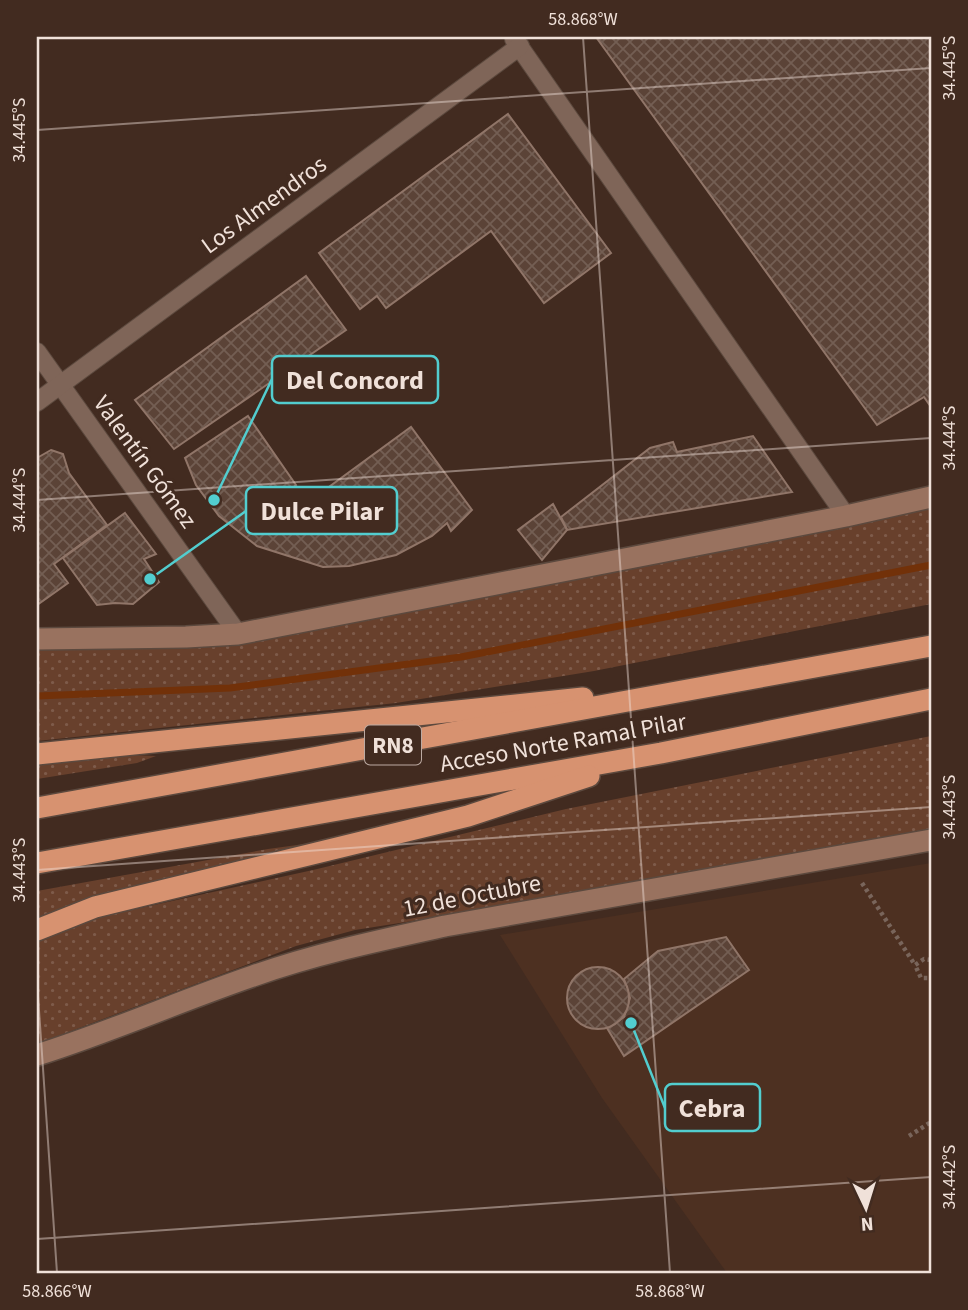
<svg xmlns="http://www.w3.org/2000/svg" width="968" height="1310" font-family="'Source Sans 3',sans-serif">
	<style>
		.built { fill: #4d3021 }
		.grass { fill: url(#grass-dots) }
		.water { fill: url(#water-ripples) }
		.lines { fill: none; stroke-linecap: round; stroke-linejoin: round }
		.stream { stroke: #723109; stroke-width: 7 }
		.building { fill: url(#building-cross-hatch); stroke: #907568; stroke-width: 2 }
		.street-casing { stroke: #5c493e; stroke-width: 20 }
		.secondary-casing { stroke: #5c493e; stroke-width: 24 }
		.highway-casing { stroke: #5c493e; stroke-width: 24 }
		.path { stroke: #79655b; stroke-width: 4.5; stroke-dasharray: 3.5 3.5; stroke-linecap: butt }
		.street { stroke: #7f6558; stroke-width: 18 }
		.secondary { stroke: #99725f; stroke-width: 21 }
		.highway { stroke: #d79270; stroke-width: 21 }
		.ticks { fill: none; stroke: #f0e1d9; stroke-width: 2; stroke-opacity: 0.45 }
		.labels { text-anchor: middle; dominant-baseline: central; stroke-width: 6; stroke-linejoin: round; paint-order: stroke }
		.shield { fill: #422b20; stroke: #bcaaa2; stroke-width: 2 }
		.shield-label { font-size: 23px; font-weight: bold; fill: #f0e1d9 }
		.street-label { font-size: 24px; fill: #f0e1d9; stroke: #422b20 }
		.leader { fill: none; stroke: #52cdcf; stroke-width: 2.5 }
		.callout-dot { fill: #52cdcf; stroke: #422b20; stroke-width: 2.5 }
		.callout { fill: #422b20; stroke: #52cdcf; stroke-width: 2.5 }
		.callout-label { font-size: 26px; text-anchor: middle; font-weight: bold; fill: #f0e1d9 }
		.neatline { fill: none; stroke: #f0e1d9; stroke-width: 2.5 }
		.ticks-label { font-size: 18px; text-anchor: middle; fill: #f0e1d9 }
	</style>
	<defs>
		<pattern id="grass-dots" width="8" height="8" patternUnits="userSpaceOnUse" patternTransform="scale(1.75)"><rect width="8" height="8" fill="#68402c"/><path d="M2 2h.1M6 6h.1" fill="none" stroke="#7e5b4a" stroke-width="1.8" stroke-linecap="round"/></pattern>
		<pattern id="water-ripples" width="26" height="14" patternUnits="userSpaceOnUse" patternTransform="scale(1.75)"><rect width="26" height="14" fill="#723109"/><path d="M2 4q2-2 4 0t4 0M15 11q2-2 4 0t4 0" fill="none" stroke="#864f2c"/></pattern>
		<pattern id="building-cross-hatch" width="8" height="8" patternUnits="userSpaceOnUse" patternTransform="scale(1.75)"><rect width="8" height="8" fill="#5b4337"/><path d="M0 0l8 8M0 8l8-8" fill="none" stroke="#735e53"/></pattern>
	</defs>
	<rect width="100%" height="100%" fill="#422b20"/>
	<!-- built -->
	<polygon class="built" points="931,863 931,1273 727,1273 602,1098 500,935"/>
	<!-- grass -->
	<g class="grass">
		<polygon points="931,505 931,604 594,671 396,703 37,741 37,650 237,643 279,637 533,588"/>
		<polygon points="931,736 931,831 559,898 355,930 296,946 37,1044 37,942 86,920 313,870 566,809"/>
		<polygon points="133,755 156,756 137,763 37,779 37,762"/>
		<polygon points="341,839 37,921 37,891 268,849"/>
	</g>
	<!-- water -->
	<polygon class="water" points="356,355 364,366 315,401 308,391"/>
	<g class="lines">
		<!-- stream -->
		<polyline class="stream" points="37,696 230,688 461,657 931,565"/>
	</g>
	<!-- building -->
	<g class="building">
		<polygon points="596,37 931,37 931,407 924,397 877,425"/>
		<polygon points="508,114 611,253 544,303 491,231 386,308 377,296 360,309 319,253"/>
		<polygon points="306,276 346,330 174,449 135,400"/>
		<polygon points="248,416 296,485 284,495 296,511 411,427 472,510 451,531 447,523 432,536 396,555 349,566 323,567 257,546 219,516 196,485 185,458"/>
		<polygon points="753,436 792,492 567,530 561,517 650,448 673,442 677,452"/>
		<polygon points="51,450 63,454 69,473 107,525 54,564 68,583 37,605 37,458"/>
		<polygon points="553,504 567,530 542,560 518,530"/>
		<polygon points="125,513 156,554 144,559 159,582 133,604 115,603 97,605 63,558"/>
		<polygon points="726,937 749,970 624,1056 607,1028 624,1017 630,998 624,979 658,951"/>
		<circle cx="598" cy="998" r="31"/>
	</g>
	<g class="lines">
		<!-- street casing -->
		<g class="street-casing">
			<g id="street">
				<polyline points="514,39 846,516"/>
				<polyline points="37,352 238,634"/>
				<polyline points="37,402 520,46"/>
			</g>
		</g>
		<!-- secondary casing -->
		<g class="secondary-casing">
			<g id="secondary">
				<polyline points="37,639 186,637 238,634 846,516 931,497"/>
				<path d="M 37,1055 C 110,1032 180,1001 253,976 C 315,954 381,940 445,926 L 931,840"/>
			</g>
		</g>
		<!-- highway casing -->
		<g class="highway-casing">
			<g id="highway">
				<polyline points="37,754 583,698"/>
				<polyline points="37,808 931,646"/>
				<polyline points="37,863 661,753 931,699"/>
				<polyline points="37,930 95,907 468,816 589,776"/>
			</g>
		</g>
		<!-- path -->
		<g class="path">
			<polyline points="862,883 915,965"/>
			<polyline points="931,960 924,959 915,965 921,978 931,978"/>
			<polyline points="909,1136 931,1122"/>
		</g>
		<!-- street -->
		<use href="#street" class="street"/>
		<!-- secondary -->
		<use href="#secondary" class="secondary"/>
		<!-- highway -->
		<use href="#highway" class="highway"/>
	</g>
	<!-- ticks -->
	<path class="ticks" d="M 583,37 L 670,1273M 37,130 L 931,68M 37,500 L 931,438M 37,870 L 931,807M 37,981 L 57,1273M 37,1239 L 931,1177"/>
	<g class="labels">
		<!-- shield labels -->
		<rect class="shield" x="365" y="725.5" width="56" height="39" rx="5"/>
		<g class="shield-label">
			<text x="393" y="745">RN8</text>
		</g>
		<!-- street labels -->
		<g class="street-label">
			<text transform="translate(264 205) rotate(-36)">Los Almendros</text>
			<text transform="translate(145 462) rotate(54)">Valentín Gómez</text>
			<text transform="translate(563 743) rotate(-10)">Acceso Norte Ramal Pilar</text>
			<text transform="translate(472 896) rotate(-11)">12 de Octubre</text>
		</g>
	</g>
	<!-- callouts -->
	<path class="leader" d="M214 500L272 379M150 579L246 511M631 1023L665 1108"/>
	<g class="callout-dot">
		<circle cx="214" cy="500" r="7"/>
		<circle cx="150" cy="579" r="7"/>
		<circle cx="631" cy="1023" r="7"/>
	</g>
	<g class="callout">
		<rect x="272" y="356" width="166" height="47" rx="7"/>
		<rect x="246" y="487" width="151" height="47" rx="7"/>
		<rect x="665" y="1084" width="95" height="47" rx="7"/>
	</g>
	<g class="callout-label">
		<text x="355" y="389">Del Concord</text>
		<text x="322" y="520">Dulce Pilar</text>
		<text x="712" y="1117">Cebra</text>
	</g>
	<!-- border -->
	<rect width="968" height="1310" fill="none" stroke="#422b20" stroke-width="77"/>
	<!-- north arrow -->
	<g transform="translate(866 1208) rotate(176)" stroke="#422b20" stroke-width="5" paint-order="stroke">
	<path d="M0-5L12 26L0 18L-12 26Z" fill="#f0e1d9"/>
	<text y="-10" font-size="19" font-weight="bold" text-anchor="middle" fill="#f0e1d9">N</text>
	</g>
	<rect x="38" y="38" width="892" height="1234" class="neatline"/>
	<g class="ticks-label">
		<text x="583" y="25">58.868°W</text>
		<text transform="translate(949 68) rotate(-90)" y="6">34.445°S</text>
		<text transform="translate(19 130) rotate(-90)" y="6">34.445°S</text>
		<text transform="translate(949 438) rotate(-90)" y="6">34.444°S</text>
		<text transform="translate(19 500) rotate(-90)" y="6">34.444°S</text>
		<text transform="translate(949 807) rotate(-90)" y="6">34.443°S</text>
		<text transform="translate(19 870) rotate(-90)" y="6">34.443°S</text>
		<text transform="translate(949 1177) rotate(-90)" y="6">34.442°S</text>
		<text x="57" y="1297">58.866°W</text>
		<text x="670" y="1297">58.868°W</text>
	</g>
</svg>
